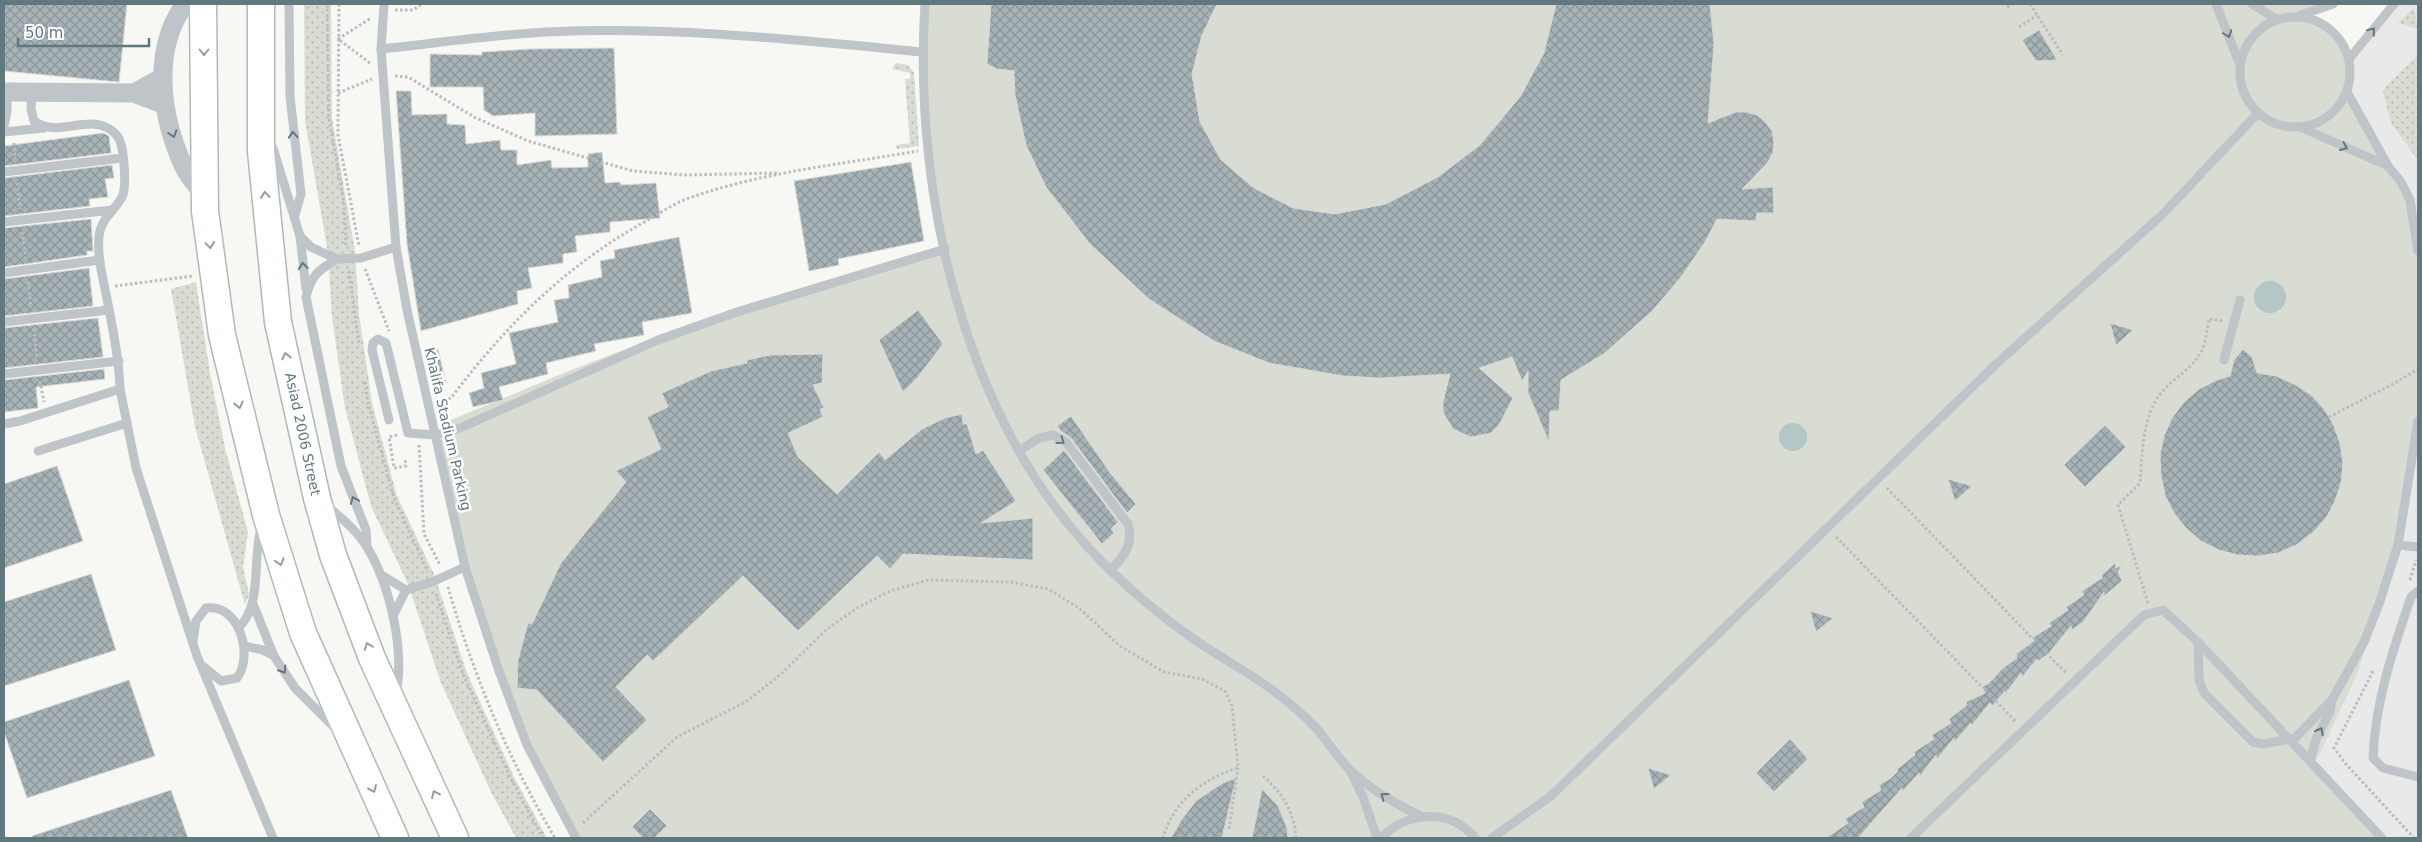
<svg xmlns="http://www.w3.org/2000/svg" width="2422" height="842" font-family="'DejaVu Sans',sans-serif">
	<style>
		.built { fill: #e8e9e8 }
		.grass { fill: url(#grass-dots) }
		.garden { fill: #d8dcd3 }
		.water { fill: #b5c6c7 }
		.building { fill: url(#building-cross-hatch); stroke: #d9d8d7 }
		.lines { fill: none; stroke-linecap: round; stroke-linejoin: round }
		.secondary-casing { stroke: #b0b9bb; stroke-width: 29 }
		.path { stroke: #b8bdbf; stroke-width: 3; stroke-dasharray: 2.5 2.5; stroke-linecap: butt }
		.lane { stroke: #bec4c7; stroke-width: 9 }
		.street { stroke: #bec4c7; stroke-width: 19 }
		.secondary { stroke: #fff; stroke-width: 26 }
		.oneway { stroke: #62787f }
		.oneway2 { stroke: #91a0a5 }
		.labels { text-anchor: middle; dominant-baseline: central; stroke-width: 5; stroke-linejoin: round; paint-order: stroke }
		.street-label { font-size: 14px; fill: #62787f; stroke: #fff }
	</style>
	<defs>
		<pattern id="grass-dots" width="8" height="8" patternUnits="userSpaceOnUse" patternTransform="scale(1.25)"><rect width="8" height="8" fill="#d8dcd3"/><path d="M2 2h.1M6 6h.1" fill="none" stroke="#b3b7b0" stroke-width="1.8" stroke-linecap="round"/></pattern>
		<pattern id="building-cross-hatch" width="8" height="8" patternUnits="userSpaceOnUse" patternTransform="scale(1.25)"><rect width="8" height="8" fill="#a7b2b6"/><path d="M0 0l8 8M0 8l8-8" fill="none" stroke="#8b9699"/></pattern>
	</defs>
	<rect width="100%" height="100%" fill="#f7f7f4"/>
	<!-- built -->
	<g class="built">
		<polygon points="2394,4 2418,4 2418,251 2347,92 2350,77 2349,59"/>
		<polygon points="2418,421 2418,838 2382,838 2314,766 2357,675"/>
	</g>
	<!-- grass -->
	<g class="grass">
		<polygon points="304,4 331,4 332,118 355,251 359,314 372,403 397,496 434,574 467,673 514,777 547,838 516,838 490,790 441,683 408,584 371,506 345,408 332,317 328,253 305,120"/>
		<polygon points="2414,7 2418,29 2398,23"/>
		<polygon points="2418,55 2418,160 2391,123 2383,92 2385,87"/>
		<polygon points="896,63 908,65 914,73 919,146 897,149 896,145 910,143 905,79 910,79 910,73 892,69"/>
		<polygon points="196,282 210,373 225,448 248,532 243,567 249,594 245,605 195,427 171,289"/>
	</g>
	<!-- garden -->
	<path class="garden" d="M 922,4 L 2333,4 L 2298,16 C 2336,22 2357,54 2347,92 L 2401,182 L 2418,251 L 2418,421 L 2407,501 L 2379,604 L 2357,675 L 2314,766 L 2382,838 L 576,838 L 527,745 L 465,567 L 436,435 L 446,422 L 571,370 L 668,333 L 948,252 L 934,184 Z"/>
	<!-- water -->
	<g class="water">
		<circle cx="2270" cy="297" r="16"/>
		<circle cx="1793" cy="437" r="14"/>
	</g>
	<!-- building -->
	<g class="building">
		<polygon points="4,4 127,4 119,82 4,71"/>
		<polygon points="991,4 1217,4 1202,35 1192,74 1200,122 1221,160 1254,188 1293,208 1335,214 1386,204 1438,177 1480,145 1520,97 1544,53 1556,4 1710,4 1714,44 1708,123 1736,112 1746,112 1757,115 1765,122 1772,131 1774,141 1773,152 1768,162 1742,189 1773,187 1774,213 1757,213 1756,221 1717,219 1705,242 1681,277 1653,310 1605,353 1561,380 1559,411 1550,411 1549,442 1528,393 1528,371 1522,381 1512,357 1479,368 1513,398 1499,425 1491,433 1471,437 1453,429 1443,412 1443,402 1450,374 1380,378 1343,376 1269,363 1214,341 1149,299 1090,244 1046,187 1026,145 1015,95 1014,71 997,69 987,64"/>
		<polygon points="2039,30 2057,60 2036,61 2022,40"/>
		<polygon points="614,48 617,134 535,136 535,113 493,116 484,110 483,87 430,87 430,54 482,55 482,52 531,49"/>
		<polygon points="396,91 411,91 412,115 447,114 447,124 465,125 466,144 500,140 501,150 517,150 517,165 551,160 552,168 588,167 588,154 602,152 605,183 620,182 621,185 656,183 660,218 610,222 610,232 575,236 577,252 563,254 563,263 528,268 532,288 517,291 518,304 421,331 407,244"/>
		<polygon points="103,133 109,136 111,153 4,166 4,146"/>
		<polygon points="911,162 924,241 838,259 839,265 809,271 794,181"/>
		<polygon points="112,165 114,178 105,179 108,197 89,199 90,206 4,216 4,178"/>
		<polygon points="91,219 93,251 87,251 87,255 4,267 4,228"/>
		<polygon points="679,237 692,313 642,322 644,335 594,344 596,351 546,363 548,374 499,387 503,400 473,407 469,393 484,388 481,373 516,364 509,333 558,322 554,300 569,298 568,285 602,277 600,261 615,258 614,250"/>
		<polygon points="89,268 93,306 4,316 4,279"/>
		<polygon points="918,310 943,344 917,378 903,392 879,340"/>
		<polygon points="98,318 103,357 4,368 4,328"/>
		<polygon points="2110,323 2133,330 2116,345"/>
		<polygon points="438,349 446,384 432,387 425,352"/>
		<polygon points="2243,349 2252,357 2257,373 2276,376 2294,384 2311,395 2324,409 2333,424 2340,443 2343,463 2341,483 2335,501 2326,518 2312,533 2296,545 2278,553 2258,556 2238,555 2219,550 2201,541 2186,528 2174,513 2165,495 2161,475 2160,455 2164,436 2172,418 2184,402 2199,389 2217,380 2230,376 2234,360"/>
		<polygon points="823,354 822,383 813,385 824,408 820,409 823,417 788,433 798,457 837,494 879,452 885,460 922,429 945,418 962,414 963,424 967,424 976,454 983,450 1016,501 981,523 1033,518 1033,560 903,554 890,569 877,556 798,631 743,576 653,661 647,655 616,687 647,720 603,762 537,690 517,688 518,660 528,623 532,624 561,563 626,482 616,471 661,449 647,417 668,407 662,393 711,371 747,363 747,360 770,355"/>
		<polygon points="104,369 105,379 36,387 38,408 4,412 4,380"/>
		<polygon points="1071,416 1111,474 1136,504 1127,513 1071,438 1062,432 1057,426"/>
		<polygon points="2105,425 2126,447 2085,487 2064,465"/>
		<polygon points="1064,450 1118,522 1111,529 1114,533 1102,544 1043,470"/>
		<polygon points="57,466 83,541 4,568 4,484"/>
		<polygon points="1948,479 1972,486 1955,501"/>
		<polygon points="2115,563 2116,568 2122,565 2118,572 2122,581 2104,596 2104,592 2083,622 2072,630 2071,626 2048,654 2038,661 2037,659 2022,677 2021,673 2005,694 2005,691 1992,706 1990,703 1971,726 1971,723 1954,742 1954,738 1937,759 1936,755 1920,776 1919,773 1902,792 1902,788 1858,838 1826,838 1848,823 1845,819 1864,807 1862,802 1881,790 1879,785 1891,778 1898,771 1897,769 1915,755 1914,752 1934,739 1932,735 1951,723 1949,719 1967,705 1966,702 1985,693 1982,687 1989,683 2003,668 2017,658 2016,654 2034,641 2032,638 2051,626 2049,623 2068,610 2066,607 2084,595 2082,591 2102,578 2102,575"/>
		<polygon points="91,574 116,650 4,686 4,602"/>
		<polygon points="1810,611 1833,618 1816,632"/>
		<polygon points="129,680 155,756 27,798 4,732 4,722"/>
		<polygon points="1790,739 1808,759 1774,792 1756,773"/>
		<polygon points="1648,768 1671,775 1654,789"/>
		<polygon points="1236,778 1222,838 1171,838 1182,819 1196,801 1221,784"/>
		<polygon points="1262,789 1278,806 1287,828 1288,838 1252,838"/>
		<polygon points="171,790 188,838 33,838 32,836"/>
		<polygon points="650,809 667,826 654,838 643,838 632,827"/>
	</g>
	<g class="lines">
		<!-- secondary casing -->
		<g class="secondary-casing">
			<g id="secondary">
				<polyline points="203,4 205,211 222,335 266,515 303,633 395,838"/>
				<polyline points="261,4 261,151 278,322 317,498 333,555 372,658 455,838"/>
			</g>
		</g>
		<!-- path -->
		<g class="path">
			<polyline points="327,4 329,118 344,204 346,247"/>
			<polyline points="339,4 338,135 359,246"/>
			<polyline points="2030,4 2063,55"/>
			<polyline points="2007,7 2013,4"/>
			<polyline points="395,10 413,10 422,4"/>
			<polyline points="2019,27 2037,15"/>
			<polyline points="370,63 338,39 371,18"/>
			<polyline points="395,76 408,77 474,117 528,141 633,171 685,175 778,173"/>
			<polyline points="338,93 372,79"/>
			<polyline points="14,143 15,159"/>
			<polyline points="17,183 20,209"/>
			<polyline points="22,232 26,258"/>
			<polyline points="365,269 389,331"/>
			<polyline points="349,271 359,344"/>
			<polyline points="28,282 31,308"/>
			<polyline points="115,286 193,276"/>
			<polyline points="34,329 37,358"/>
			<polyline points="40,381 44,402"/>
			<polyline points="365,382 368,403 394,498 428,572"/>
			<path d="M 439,403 L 451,398 C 507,324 566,265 648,220 C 662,212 676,202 692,197 C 764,172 842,164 918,151"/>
			<polyline points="2329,417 2395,383 2418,369"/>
			<polyline points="397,435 389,437 394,468 406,466 405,458"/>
			<polyline points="419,445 424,534 440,565"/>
			<polyline points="1887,488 2032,638"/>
			<polyline points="1836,537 1982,687"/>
			<polyline points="2410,580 2416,560"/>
			<path d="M 448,587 C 473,674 509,761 555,838"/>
			<polyline points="436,594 463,674 511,779 543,838"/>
			<path d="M 2148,603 L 2118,505 L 2140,483 C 2142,458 2142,428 2154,404 C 2165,381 2190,373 2201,352 C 2206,343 2207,329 2209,319 L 2223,321"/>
			<polyline points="2046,653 2067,674"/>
			<polyline points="2373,671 2334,748 2345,763 2414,838"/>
			<polyline points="1996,701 2016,722"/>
			<path d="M 1263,776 C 1283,794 1294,811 1296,838"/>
			<path d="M 583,823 L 677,737 L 747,701 L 781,674 L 826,630 L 857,608 L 890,591 L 928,580 L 1011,582 L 1048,589 L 1079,608 L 1120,646 L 1164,672 L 1202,679 L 1225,691 L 1232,706 L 1238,768 C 1202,779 1173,802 1163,838"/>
			<polyline points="1229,829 1238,768"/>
		</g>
		<!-- lane -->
		<g class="lane">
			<polyline points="289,4 290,96 301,194 295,215"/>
			<polyline points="384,4 381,49 396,247 407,310 465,567 499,671 527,745 576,838"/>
			<path d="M 925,4 C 913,195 964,421 1101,561 C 1133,593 1169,623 1207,648 C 1232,664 1256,677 1279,695 C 1292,705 1306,717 1317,729 C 1328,742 1337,757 1349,769 C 1369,789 1396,804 1421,816"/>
			<polyline points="2216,4 2240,65"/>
			<polyline points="2252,4 2276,19"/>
			<polyline points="2301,15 2333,4"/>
			<circle cx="2295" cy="72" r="55"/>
			<path d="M 381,49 C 436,43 492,35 547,32 C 672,26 798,40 922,52"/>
			<polyline points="2349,59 2394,4"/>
			<path d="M 32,92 L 31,109 L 34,121 C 60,139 86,113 111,130 C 114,132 119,137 120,141 C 124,152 127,187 122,197 C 114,212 101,218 99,236 C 97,257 103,278 107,299 C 113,330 119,359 120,389"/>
			<polyline points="2347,92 2388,166 2401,182 2410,200 2418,251"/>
			<polyline points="4,126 7,111 7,92"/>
			<polyline points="2300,127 2388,166"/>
			<polyline points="4,132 44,128"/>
			<polyline points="273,148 300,236 311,247 337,259 361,258 396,247"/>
			<polyline points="4,172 122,158"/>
			<polyline points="4,222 112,210"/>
			<polyline points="300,236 306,289"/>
			<path d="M 337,259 C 318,270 311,276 306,297 L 341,466 L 366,530 L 367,547"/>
			<polyline points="4,273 99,260"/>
			<polyline points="4,322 109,310"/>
			<polyline points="2224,360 2240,300"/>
			<polyline points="4,374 119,361"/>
			<polyline points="389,420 372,350 373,343 378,339 386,343 408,433 436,435 460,428 658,340 737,312 945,249"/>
			<polyline points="4,424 20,421 120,389 136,468 197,656 273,838"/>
			<polyline points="38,451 127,423"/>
			<path d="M 1019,451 L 1039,438 L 1053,435 L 1066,442 L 1128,524 C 1134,544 1124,556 1111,570"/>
			<path d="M 327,506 C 341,517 357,531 367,547 C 390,585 405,650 396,693"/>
			<polyline points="2398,545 2418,547"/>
			<polyline points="380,574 406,590 432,582 465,567"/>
			<path d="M 2418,591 L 2411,597 C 2393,650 2375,702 2373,758 L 2383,768 L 2418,777"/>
			<polyline points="253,604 274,656"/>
			<polyline points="393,616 406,590"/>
			<path d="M 238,628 C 264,605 251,557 262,525"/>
			<path d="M 193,641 L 196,621 L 206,608 C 239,603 254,655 237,678 L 221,681 L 204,667"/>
			<polyline points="2198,642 2199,680 2204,693 2253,742 2263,744 2295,738 2332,700"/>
			<polyline points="244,646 263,650 274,656 295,688 337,730"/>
			<polyline points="2310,762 2316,739 2330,712 2332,700 2364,642 2379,604 2398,545 2418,421"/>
			<polyline points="1351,772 1363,797 1377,838"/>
			<path d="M 1381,838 C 1407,811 1450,808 1475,838"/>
			<polyline points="1492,838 1552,795 1994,366 2164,213 2258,113"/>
			<polyline points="1911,838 2144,615 2163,610 2198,642 2382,838"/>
		</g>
		<!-- street -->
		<g class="street">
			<path d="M 185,4 C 151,50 161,116 183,165 C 188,176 198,187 205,197"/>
			<polyline points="163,77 134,93 163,104"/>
			<polyline points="4,92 134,93"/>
		</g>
		<!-- secondary -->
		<use href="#secondary" class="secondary"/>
	</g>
	<!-- one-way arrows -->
	<defs><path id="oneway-chevron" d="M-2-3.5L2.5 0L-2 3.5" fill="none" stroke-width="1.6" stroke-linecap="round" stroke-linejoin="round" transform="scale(1.25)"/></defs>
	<g class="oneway">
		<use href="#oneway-chevron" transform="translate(2372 31) rotate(-51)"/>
		<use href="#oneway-chevron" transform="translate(2228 34) rotate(69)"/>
		<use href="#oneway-chevron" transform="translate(173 134) rotate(72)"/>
		<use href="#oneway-chevron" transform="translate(293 135) rotate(-94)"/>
		<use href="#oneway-chevron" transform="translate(2344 147) rotate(24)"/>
		<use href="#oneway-chevron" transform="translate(303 266) rotate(-96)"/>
		<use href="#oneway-chevron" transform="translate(1061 441) rotate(36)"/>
		<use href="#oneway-chevron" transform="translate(354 500) rotate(-112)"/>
		<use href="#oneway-chevron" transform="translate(283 670) rotate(57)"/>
		<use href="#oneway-chevron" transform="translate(2320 731) rotate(-62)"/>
		<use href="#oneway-chevron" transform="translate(1384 796) rotate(-144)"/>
	</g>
	<g class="oneway2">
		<use href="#oneway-chevron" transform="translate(204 52) rotate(90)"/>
		<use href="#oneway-chevron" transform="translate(265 195) rotate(-96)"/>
		<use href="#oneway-chevron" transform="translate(210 245) rotate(82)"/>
		<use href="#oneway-chevron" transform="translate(286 356) rotate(-102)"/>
		<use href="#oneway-chevron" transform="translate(239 405) rotate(76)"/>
		<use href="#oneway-chevron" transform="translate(280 562) rotate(73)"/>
		<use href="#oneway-chevron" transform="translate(368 646) rotate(-111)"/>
		<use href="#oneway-chevron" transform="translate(373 789) rotate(66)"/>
		<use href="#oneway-chevron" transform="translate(435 794) rotate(-115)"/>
	</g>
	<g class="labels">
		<!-- street labels -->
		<g class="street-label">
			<text transform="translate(448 429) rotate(77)">Khalifa Stadium Parking</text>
			<text transform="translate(303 434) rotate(78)">Asiad 2006 Street</text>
		</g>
	</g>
	<!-- border -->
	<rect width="2422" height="842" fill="none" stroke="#62787f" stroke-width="10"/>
	<!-- scale -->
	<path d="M18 38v8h131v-8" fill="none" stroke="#62787f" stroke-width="2.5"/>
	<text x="25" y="38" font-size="15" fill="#62787f" stroke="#ffffff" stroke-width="4" paint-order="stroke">50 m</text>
</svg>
